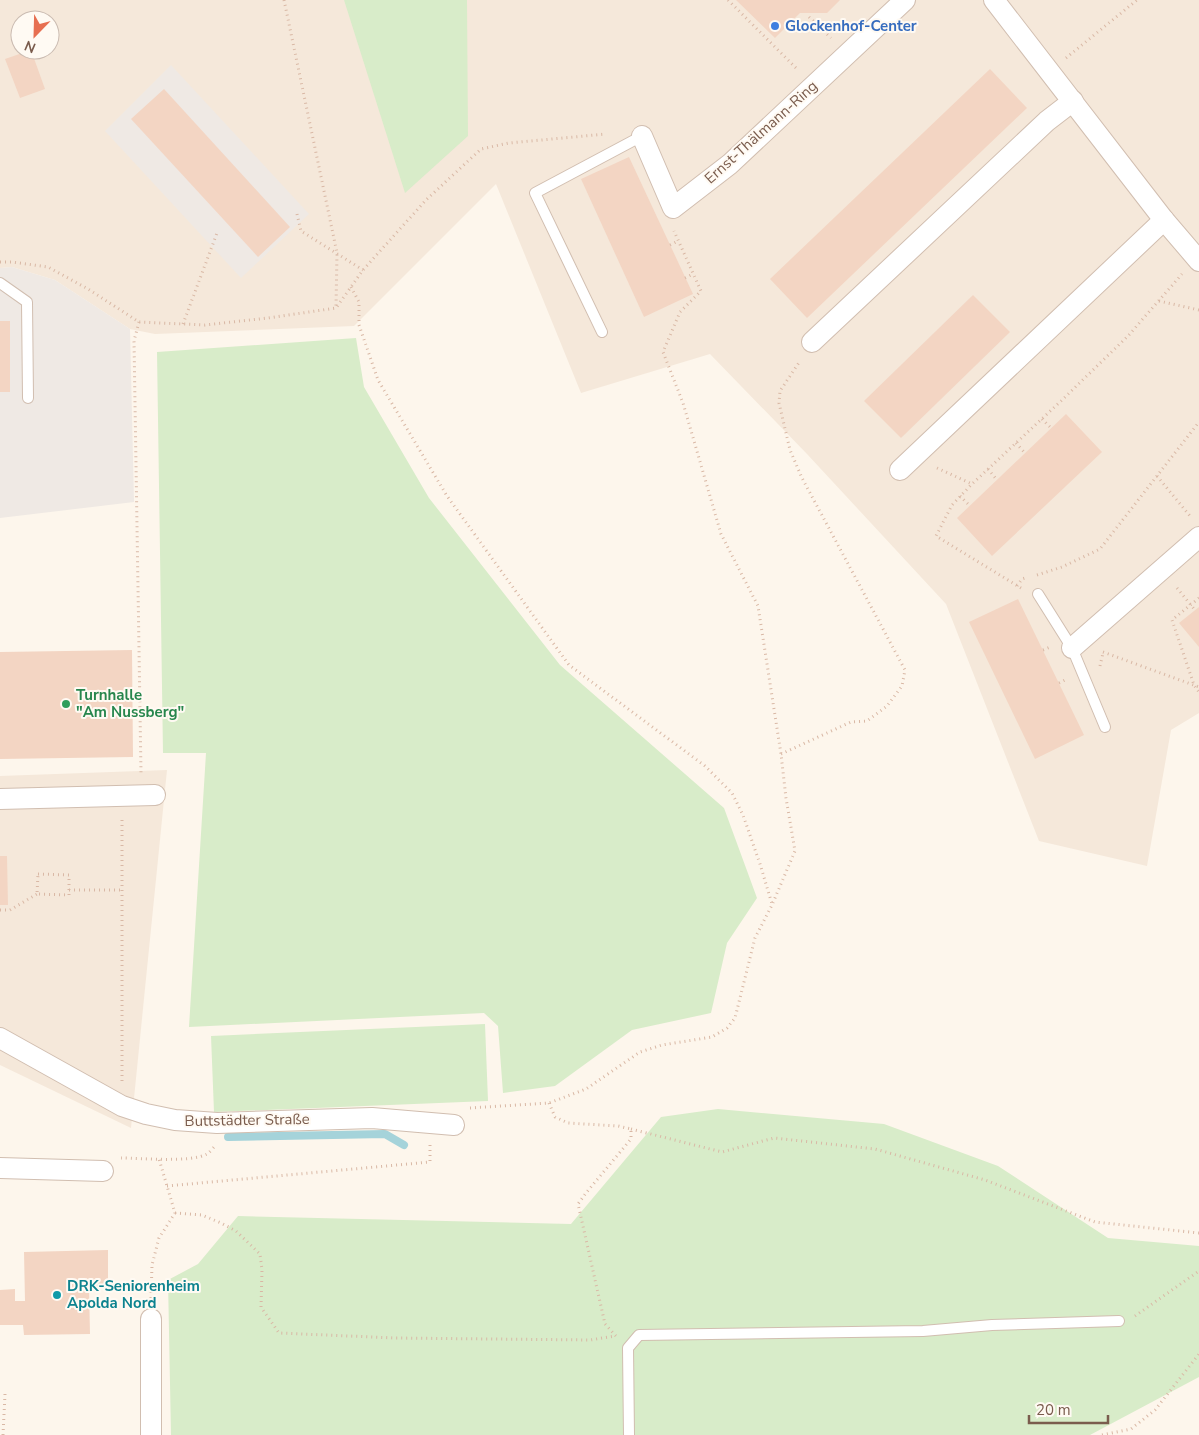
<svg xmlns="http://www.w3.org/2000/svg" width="1199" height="1435" font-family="'Nunito Sans',sans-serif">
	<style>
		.residential { fill: #f5e8da; fill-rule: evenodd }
		.industrial { fill: #efe9e4 }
		.green { fill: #d8ecc9 }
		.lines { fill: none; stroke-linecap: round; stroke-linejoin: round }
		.stream { stroke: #a5d3da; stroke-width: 8 }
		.building { fill: #f3d5c3 }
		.lane-casing { stroke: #d1beb0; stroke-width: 12 }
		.street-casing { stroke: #d1beb0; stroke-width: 22 }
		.path { stroke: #d9b8a5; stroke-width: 3; stroke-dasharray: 1 4; stroke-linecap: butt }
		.lane { stroke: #fff; stroke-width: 10 }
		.street { stroke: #fff; stroke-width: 20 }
		.shop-dot { fill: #3f7fe0; stroke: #fffaf3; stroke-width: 2 }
		.leisure-dot { fill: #2e9e5b; stroke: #fffaf3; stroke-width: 2 }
		.culture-dot { fill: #0f9aa8; stroke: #fffaf3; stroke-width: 2 }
		.labels { text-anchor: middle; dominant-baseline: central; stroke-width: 4; stroke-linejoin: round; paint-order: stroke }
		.shop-label { font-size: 15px; font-weight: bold; fill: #366cbe; stroke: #fffaf3; text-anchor: start }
		.street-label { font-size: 15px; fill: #7a5c4d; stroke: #fffaf3 }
		.leisure-label { font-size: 15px; font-weight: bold; fill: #27864d; stroke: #fffaf3; text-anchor: start }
		.culture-label { font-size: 15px; font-weight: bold; fill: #0d838f; stroke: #fffaf3; text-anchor: start }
	</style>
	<rect width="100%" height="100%" fill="#fdf6ec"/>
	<!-- residential -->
	<g class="residential">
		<path d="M 0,0 L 1199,0 L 1199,713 L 1171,730 L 1147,866 L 1039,841 L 946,604 L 807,454 L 710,354 L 581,393 L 496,184 L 354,326 L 155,334 L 130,329 L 55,280 L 12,267 L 0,268 ZM 20,20 L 50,20 L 50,50 L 20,50 Z"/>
		<polygon points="167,770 131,1128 0,1065 0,776"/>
	</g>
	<!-- industrial -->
	<g class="industrial">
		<polygon points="171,65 309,214 241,278 105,131"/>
		<polygon points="12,267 55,280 130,329 134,502 0,518 0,268"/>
	</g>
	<!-- green -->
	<g class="green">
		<polygon points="344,0 467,0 468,136 405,193"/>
		<polygon points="356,338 364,387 429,498 560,665 724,808 757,898 727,943 711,1013 632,1030 555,1086 503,1093 498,1026 484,1013 189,1027 206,753 163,753 157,352"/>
		<polygon points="485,1024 488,1101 214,1112 211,1036"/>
		<polygon points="718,1109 884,1124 998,1166 1108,1238 1199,1246 1199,1377 1090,1435 171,1435 168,1280 198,1264 238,1216 571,1224 661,1117"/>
	</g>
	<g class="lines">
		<!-- stream -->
		<polyline class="stream" points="228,1137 385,1134 404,1145"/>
	</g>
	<!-- building -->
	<g class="building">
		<polygon points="736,0 840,0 827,13 800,13 775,38"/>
		<polygon points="31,50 45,89 20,98 5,59"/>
		<polygon points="990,69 1027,108 807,318 770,279"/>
		<polygon points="164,89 290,227 258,257 131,119"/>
		<polygon points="629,157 693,294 644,317 581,179"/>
		<polygon points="973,295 1010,332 901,438 864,401"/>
		<rect x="0" y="321" width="10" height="71"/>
		<polygon points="1066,414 1102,452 992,556 957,518"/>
		<polygon points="1018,599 1084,735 1035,759 969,622"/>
		<polygon points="1199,607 1199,647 1179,623"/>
		<polygon points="132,650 133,757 0,759 0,652"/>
		<polygon points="0,856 7,856 8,905 0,905"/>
		<polygon points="108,1250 108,1287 89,1287 90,1334 24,1335 23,1325 0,1325 0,1290 15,1289 15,1301 25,1301 24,1252"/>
	</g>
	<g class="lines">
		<!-- lane casing -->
		<g class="lane-casing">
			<g id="lane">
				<polyline points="0,283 27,302 28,398"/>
				<polyline points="602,332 535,193 642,136"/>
				<polyline points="1038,594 1072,648 1105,727"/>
				<polyline points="629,1435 628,1348 639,1335 923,1331 992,1325 1119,1321"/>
			</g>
		</g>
		<!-- street casing -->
		<g class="street-casing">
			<g id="street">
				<polyline points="994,0 1164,220 1199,261"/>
				<polyline points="642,136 673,208 730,164 905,0"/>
				<polyline points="812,342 1047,121 1073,101"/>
				<polyline points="900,470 1164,220"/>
				<polyline points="1072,648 1199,537"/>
				<polyline points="0,799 155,795"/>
				<polyline points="0,1038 122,1106 146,1114 175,1120 217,1123 372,1118 454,1125"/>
				<polyline points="0,1168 103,1171"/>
				<polyline points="151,1319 151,1435"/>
			</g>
		</g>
		<!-- path -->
		<g class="path">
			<polyline points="284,0 337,253 336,307"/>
			<polyline points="728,0 798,70"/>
			<polyline points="809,17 831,38"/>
			<polyline points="1066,58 1137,0"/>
			<polyline points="297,214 301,231 363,270"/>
			<polyline points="670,245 678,241"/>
			<polyline points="0,262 12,262 48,267 88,289 139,322 205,325 268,318 336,308 363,270 426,200 481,149 509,143 606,134"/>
			<polyline points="685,278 693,274"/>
			<polyline points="351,287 359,302 359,325 378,380 447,496 569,665 705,766 732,793 743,815 760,864 772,904"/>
			<polyline points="1159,301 1199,310"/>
			<polyline points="139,322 134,341 141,773"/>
			<polyline points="183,324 217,233"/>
			<polyline points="1042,419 1051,428"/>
			<polyline points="1016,443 1025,453"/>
			<polyline points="937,468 972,484"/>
			<polyline points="988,469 997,480"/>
			<polyline points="1157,476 1190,516"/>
			<polyline points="960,496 970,506"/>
			<polyline points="1037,575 1062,567 1100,549 1199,422"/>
			<polyline points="1017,586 1022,579 1028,577"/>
			<polyline points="1021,588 936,536 952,505 972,484 1061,401 1128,336 1182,274"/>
			<polyline points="1177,588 1195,610"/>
			<polyline points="1199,598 1172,620 1194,685 1199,692"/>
			<polyline points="1043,650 1050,647"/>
			<polyline points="1103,652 1199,687"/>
			<polyline points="1100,666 1103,653"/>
			<polyline points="1059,683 1067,679"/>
			<polyline points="781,754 851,722 867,721 887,706 902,686 905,670 802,478 790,450 779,403 780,391 800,361"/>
			<polygon points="38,874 69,875 69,895 37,894"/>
			<polyline points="69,890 122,890"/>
			<polyline points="0,910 10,910 37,894"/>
			<polyline points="122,1081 122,819"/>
			<polyline points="549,1103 555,1117 568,1123 618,1126 631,1129 631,1139 586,1193 578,1204 605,1324 616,1336"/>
			<polyline points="470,1108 549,1103 586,1089 640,1052 662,1045 712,1037 727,1028 735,1018 755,938 772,905 795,851 786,798 781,754 758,606 721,534 683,403 663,352 680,312 701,291 674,231"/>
			<polyline points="631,1129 722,1152 774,1138 875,1149 985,1180 1095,1222 1199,1233"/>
			<path d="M 121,1158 C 141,1158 190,1163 207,1154 C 210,1152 213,1148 215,1146"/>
			<polyline points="167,1186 430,1162 430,1145"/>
			<polyline points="175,1213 202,1215 221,1223 236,1231 260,1254 262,1270 261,1307 279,1333 395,1338 590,1340 615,1336"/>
			<polyline points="151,1298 152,1265 159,1238 175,1213 159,1159"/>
			<polyline points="1135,1316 1199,1271"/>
			<polyline points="3,1435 5,1394"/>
			<polyline points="1102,1435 1131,1429 1155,1410 1199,1354"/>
		</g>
		<!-- lane -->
		<use href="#lane" class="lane"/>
		<!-- street -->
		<use href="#street" class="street"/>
	</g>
	<!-- markers -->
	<circle class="shop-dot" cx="775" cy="26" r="5"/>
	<circle class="leisure-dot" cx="66" cy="704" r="5"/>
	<circle class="culture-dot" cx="57" cy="1295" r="5"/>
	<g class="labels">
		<!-- shop labels -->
		<g class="shop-label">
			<text x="785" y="26">Glockenhof-Center</text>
		</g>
		<!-- street labels -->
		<g class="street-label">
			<text transform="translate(761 132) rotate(-42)">Ernst-Thälmann-Ring</text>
			<text transform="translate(247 1120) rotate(-1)">Buttstädter Straße</text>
		</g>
		<!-- leisure labels -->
		<g class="leisure-label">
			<text x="76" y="695">Turnhalle<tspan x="76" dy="17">"Am Nussberg"</tspan></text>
		</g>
		<!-- culture labels -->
		<g class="culture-label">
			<text x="67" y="1286">DRK-Seniorenheim<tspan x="67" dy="17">Apolda Nord</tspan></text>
		</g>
	</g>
	<!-- north arrow -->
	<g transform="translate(35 35) rotate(203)"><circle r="24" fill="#fffaf3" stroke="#cabbb1"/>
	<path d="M0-4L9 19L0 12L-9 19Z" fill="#e76f51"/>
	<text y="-8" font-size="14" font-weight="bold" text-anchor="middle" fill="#7a5c4d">N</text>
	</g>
	<!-- scale -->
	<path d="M1029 1415v8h79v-8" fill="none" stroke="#7a5c4d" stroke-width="2.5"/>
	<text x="1036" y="1415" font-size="15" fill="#7a5c4d" stroke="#fffaf3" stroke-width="4" paint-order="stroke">20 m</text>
</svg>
